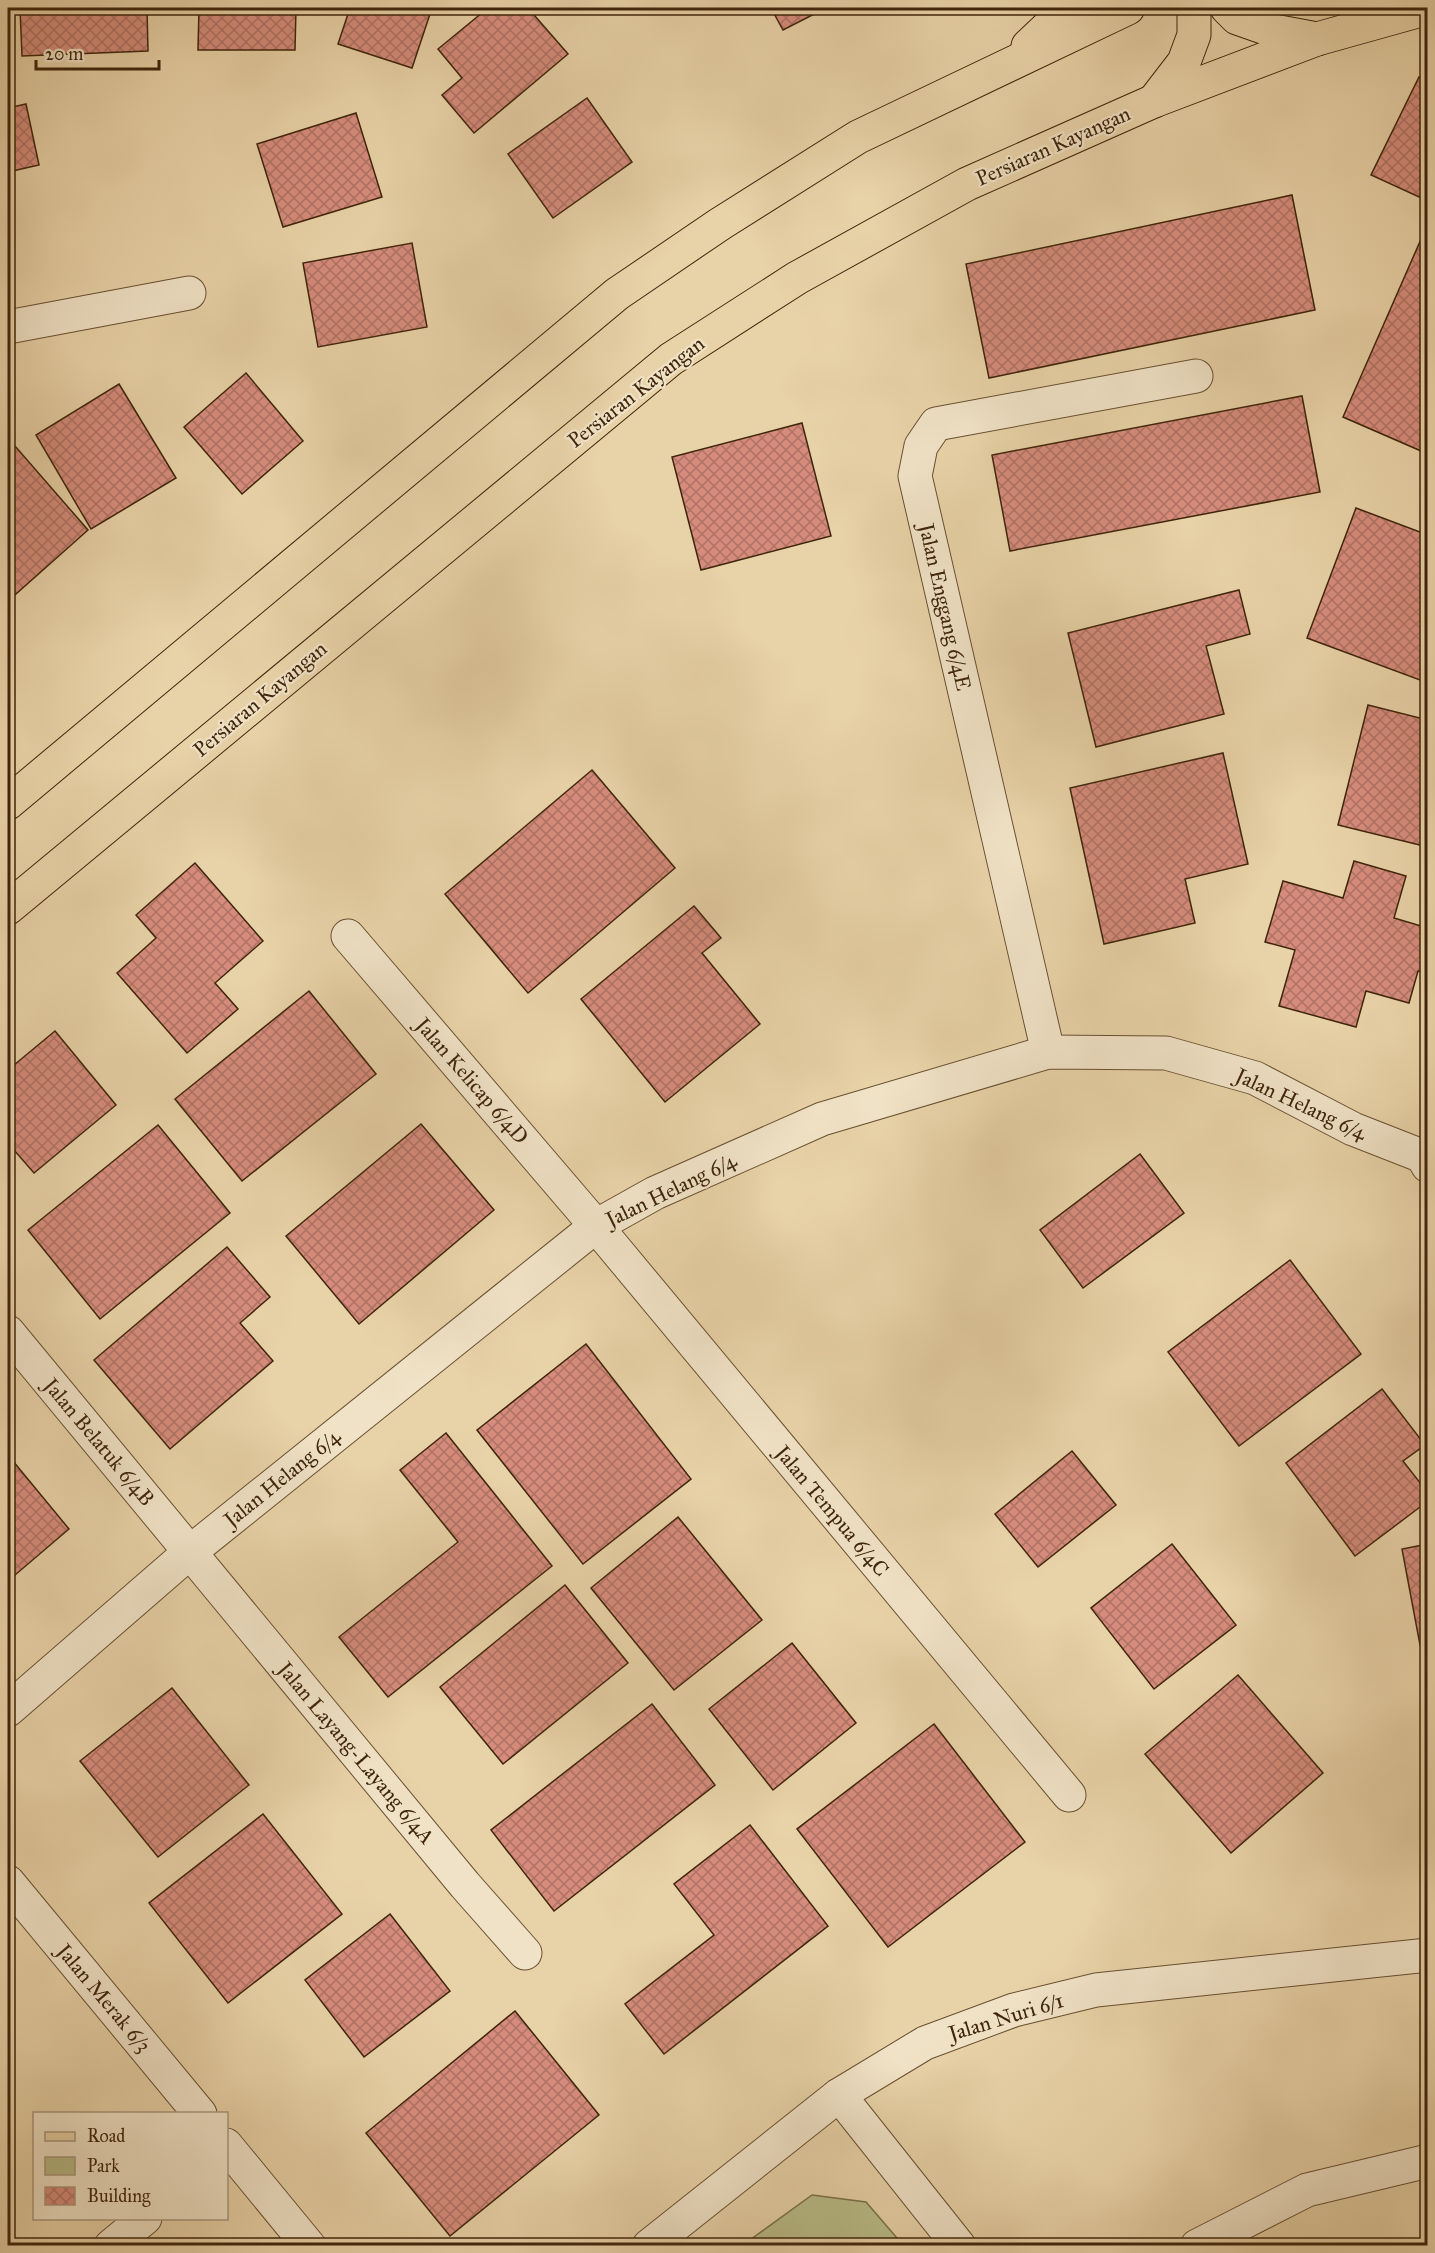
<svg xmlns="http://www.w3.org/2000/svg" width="1435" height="2253" font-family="'IM FELL Great Primer',serif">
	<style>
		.green { fill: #b7bb86; stroke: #7b7048; stroke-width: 1.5 }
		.building { fill: url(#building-cross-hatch); stroke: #3f250b; stroke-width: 1.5 }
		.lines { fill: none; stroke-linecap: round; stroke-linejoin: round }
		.minor-casing { stroke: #695032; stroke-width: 35 }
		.major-casing { stroke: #3f250b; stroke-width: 35 }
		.minor { stroke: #f0e2c6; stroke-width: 33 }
		.major { stroke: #e8d2a7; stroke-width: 33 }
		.labels { text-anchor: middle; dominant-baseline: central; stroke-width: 4.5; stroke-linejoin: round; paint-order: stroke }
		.street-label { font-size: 21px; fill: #3f250b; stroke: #f0e2c6 }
	</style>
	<defs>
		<pattern id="building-cross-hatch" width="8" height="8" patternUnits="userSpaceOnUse" patternTransform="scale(1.5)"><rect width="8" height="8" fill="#d68c7c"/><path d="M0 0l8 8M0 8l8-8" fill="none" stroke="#af7264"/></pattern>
	</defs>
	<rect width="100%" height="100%" fill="#e8d2a7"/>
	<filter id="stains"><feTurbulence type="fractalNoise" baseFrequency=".00333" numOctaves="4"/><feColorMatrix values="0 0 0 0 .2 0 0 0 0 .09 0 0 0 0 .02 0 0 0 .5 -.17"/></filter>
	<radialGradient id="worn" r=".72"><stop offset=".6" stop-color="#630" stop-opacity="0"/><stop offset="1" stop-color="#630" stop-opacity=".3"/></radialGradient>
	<!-- green -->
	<polygon class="green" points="812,2195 866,2202 903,2245 743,2245"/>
	<!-- building -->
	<g class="building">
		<polygon points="20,8 147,8 148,51 22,56"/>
		<polygon points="199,8 296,8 295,50 198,50"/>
		<polygon points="350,8 432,8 412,68 338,44"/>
		<polygon points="488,8 528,8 568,54 474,133 442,95 462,78 438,49"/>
		<polygon points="771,8 826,8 783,30"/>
		<polygon points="1419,77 1428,81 1428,201 1371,175"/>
		<polygon points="587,98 632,162 553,218 508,154"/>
		<polygon points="26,104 39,165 8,172 8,108"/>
		<polygon points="356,113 382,197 283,227 257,144"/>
		<polygon points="1292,195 1315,310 989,378 966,264"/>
		<polygon points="1422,237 1428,239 1428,454 1343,417"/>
		<polygon points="412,243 427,327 318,347 303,263"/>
		<polygon points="246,373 303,441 242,494 184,427"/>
		<polygon points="119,384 176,478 91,529 36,435"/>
		<polygon points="1302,396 1320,492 1010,551 992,455"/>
		<polygon points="802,423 831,536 701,570 672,457"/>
		<polygon points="8,438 88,530 8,601"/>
		<polygon points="1356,508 1428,535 1428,683 1307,638"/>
		<polygon points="1239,590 1250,634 1206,646 1224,714 1096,747 1068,633"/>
		<polygon points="1368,705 1428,720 1428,847 1338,825"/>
		<polygon points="1223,753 1248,864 1185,879 1195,923 1104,944 1070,788"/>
		<polygon points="592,770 675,868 528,993 445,894"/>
		<polygon points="1354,861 1406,876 1394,918 1428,928 1428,973 1418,971 1409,1003 1366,991 1356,1027 1279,1006 1295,950 1265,942 1283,881 1343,898"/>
		<polygon points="195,863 263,941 215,983 238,1009 187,1053 117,973 156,938 136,915"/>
		<polygon points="694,906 721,938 702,953 760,1024 665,1102 581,999"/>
		<polygon points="309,991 376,1074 242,1181 175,1099"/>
		<polygon points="55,1031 116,1105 34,1173 14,1150 8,1155 8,1070"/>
		<polygon points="421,1124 494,1210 359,1324 286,1236"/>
		<polygon points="158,1125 230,1213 100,1319 28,1230"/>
		<polygon points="1140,1154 1184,1213 1083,1288 1040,1230"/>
		<polygon points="227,1247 270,1297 240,1323 273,1361 170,1449 94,1360"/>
		<polygon points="1290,1260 1361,1354 1239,1446 1168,1352"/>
		<polygon points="586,1344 691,1479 583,1564 477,1430"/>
		<polygon points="1382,1389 1425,1445 1403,1461 1428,1493 1428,1501 1355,1556 1286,1463"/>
		<polygon points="446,1433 552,1566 388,1697 339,1637 458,1542 400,1470"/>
		<polygon points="1072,1451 1116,1505 1038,1567 995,1514"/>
		<polygon points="8,1455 69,1529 8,1581"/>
		<polygon points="678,1517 762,1620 674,1690 591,1588"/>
		<polygon points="1172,1544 1236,1625 1154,1689 1091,1608"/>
		<polygon points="1428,1544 1428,1644 1420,1645 1402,1549"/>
		<polygon points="565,1585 628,1663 503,1764 440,1687"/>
		<polygon points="792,1643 856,1723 773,1790 709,1709"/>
		<polygon points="1238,1675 1323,1773 1231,1853 1145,1754"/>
		<polygon points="172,1688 249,1785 158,1857 80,1761"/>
		<polygon points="652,1704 715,1785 554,1911 491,1830"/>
		<polygon points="934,1724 1025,1842 888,1947 797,1829"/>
		<polygon points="263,1814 342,1914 228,2003 149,1903"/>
		<polygon points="750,1825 828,1926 664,2054 625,2004 714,1935 674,1884"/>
		<polygon points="390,1914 450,1991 364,2057 305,1980"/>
		<polygon points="515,2011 599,2115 450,2236 366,2133"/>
	</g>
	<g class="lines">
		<!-- minor casing -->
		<g class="minor-casing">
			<g id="minor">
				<polyline points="8,327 189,293"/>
				<polyline points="348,936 596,1226 1069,1795"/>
				<polyline points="1048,1052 915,476 921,446 936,424 1196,376"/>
				<polyline points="8,1332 465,1885 525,1953"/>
				<polyline points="8,1710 190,1552 596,1226 655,1193 822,1119 1048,1052 1166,1053 1255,1078 1353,1129 1422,1156 1428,1166"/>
				<polyline points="8,1882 200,2114"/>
				<polyline points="839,2095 959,2246"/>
				<polyline points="226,2145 309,2246"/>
				<polyline points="111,2246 145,2218"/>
				<polyline points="649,2246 839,2095 925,2043 1014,2010 1096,1990 1428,1955"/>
				<polyline points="1197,2246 1307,2190 1428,2161"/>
			</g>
		</g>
		<!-- major casing -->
		<g class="major-casing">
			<g id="major">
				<polyline points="1227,8 1237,18 1274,31 1317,39"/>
				<polyline points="1028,46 1068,8"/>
				<polyline points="1154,101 1184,62 1194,35 1194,8"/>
				<polyline points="8,803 617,294 720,224 858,137 1128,8"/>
				<polyline points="8,908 671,359 797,278 967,184 1154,101 1317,39 1428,8"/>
			</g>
		</g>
		<!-- minor -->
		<use href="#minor" class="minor"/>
		<!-- major -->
		<use href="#major" class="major"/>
	</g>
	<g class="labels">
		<!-- street labels -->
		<g class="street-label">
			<text transform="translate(1053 146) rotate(-24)">Persiaran Kayangan</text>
			<text transform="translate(636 392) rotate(-38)">Persiaran Kayangan</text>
			<text transform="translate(945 607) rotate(77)">Jalan Enggang 6/4E</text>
			<text transform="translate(260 699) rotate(-40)">Persiaran Kayangan</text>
			<text transform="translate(472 1081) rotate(49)">Jalan Kelicap 6/4D</text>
			<text transform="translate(1301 1104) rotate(25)">Jalan Helang 6/4</text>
			<text transform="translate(671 1190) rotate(-26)">Jalan Helang 6/4</text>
			<text transform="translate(99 1442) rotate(50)">Jalan Belatuk 6/4B</text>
			<text transform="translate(282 1478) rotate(-39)">Jalan Helang 6/4</text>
			<text transform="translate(832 1511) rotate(50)">Jalan Tempua 6/4C</text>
			<text transform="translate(356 1753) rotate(50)">Jalan Layang-Layang 6/4A</text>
			<text transform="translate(104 1998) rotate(50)">Jalan Merak 6/3</text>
			<text transform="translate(1006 2017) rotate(-17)">Jalan Nuri 6/1</text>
		</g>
	</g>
	<!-- margin -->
	<rect width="1435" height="2253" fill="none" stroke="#e8d2a7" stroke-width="30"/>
	<rect x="9" y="9" width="1417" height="2235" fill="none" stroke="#3f250b" stroke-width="3"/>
	<rect x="15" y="15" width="1405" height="2223" fill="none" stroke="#3f250b" stroke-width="1.5"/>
	<!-- legend -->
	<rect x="33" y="2112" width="195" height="108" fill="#f0e2c6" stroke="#a9967b" stroke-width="1.5"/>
	<rect x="45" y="2132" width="30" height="9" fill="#e8d2a7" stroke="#a9967b" stroke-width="1.5"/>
	<text x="87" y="2142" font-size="18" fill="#3f250b">Road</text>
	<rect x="45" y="2157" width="30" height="18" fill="#b7bb86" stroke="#a9967b" stroke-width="1.5"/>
	<text x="87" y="2172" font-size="18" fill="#3f250b">Park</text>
	<rect x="45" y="2187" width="30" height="18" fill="url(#building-cross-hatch)" stroke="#a9967b" stroke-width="1.5"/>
	<text x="87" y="2202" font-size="18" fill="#3f250b">Building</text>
	<!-- scale -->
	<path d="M36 60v9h123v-9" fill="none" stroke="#3f250b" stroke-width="3"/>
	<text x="45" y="60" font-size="18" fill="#3f250b" stroke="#f0e2c6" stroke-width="4.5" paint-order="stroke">20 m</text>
	<rect width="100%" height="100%" filter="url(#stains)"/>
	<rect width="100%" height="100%" fill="url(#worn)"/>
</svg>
